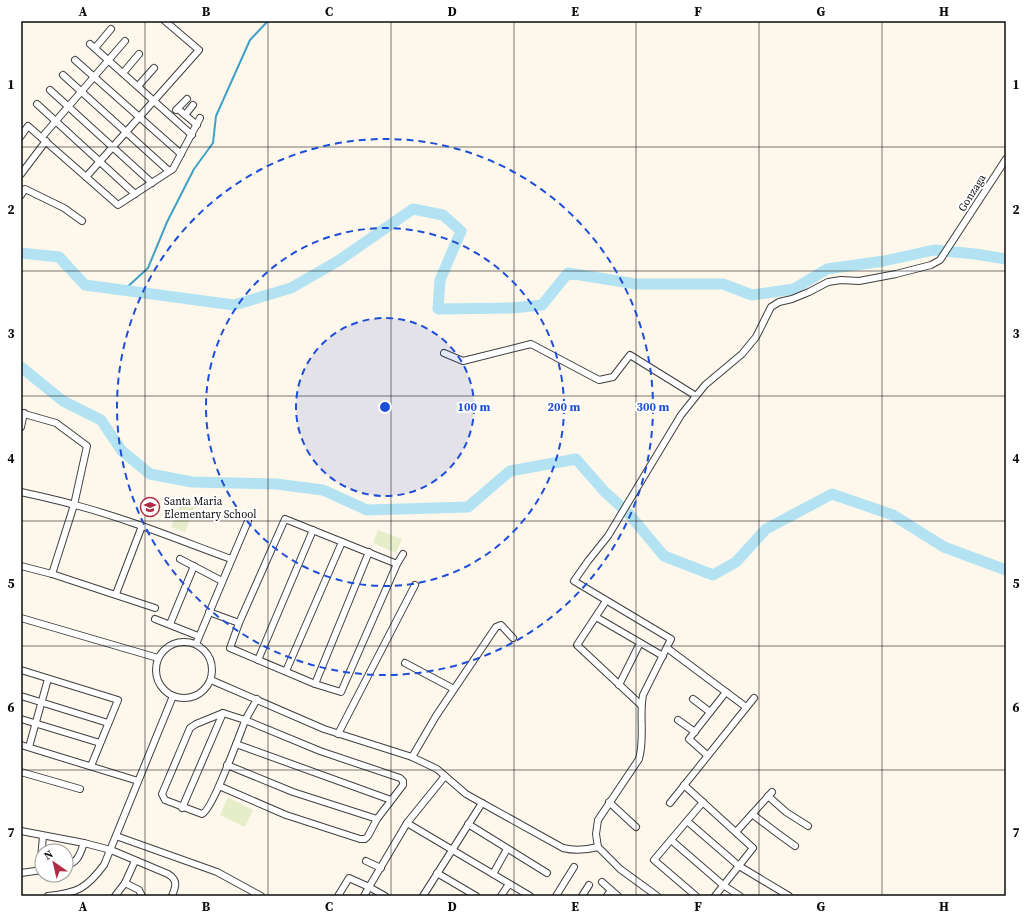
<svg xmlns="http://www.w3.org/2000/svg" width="1027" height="917" font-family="'Source Serif 4',serif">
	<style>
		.pitch { fill: #e6eec9 }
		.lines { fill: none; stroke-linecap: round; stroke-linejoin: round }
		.stream { stroke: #3fa1c5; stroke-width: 2 }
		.river { stroke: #b3e3f2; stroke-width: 11 }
		.minor-casing { stroke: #3f3f3f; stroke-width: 8 }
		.minor { stroke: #fff; stroke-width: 6 }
		.grid { fill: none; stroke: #0c0c0c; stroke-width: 1; stroke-opacity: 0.55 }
		.ring { fill: none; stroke: #1d4ed8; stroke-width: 2; stroke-dasharray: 7 5 }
		.labels { text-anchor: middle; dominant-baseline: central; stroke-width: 4; stroke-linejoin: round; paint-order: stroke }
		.street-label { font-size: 11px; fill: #0c0c0c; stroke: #fff }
		.poi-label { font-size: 11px; fill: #0c0c0c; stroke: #fff; text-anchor: start }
		.centre { fill: #1d4ed8; stroke: #fff; stroke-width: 2 }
		.ring-label { font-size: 12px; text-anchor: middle; font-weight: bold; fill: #1d4ed8; stroke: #fff; stroke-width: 4; stroke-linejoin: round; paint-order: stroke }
		.neatline { fill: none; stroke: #0c0c0c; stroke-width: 1.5 }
		.grid-label { font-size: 13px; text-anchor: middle; font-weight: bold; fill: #0c0c0c }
	</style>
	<rect width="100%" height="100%" fill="#fef8ec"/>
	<!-- pitch -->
	<g class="pitch">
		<polygon points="181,502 195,507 185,532 171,527"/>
		<polygon points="378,530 402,539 396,553 373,543"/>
		<polygon points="228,797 253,810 245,827 220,815"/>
	</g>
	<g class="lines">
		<!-- stream -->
		<polyline class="stream" points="124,290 148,268 167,222 194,169 213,143 216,116 250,40 268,21"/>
		<!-- river -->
		<g class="river">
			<polyline points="21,253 59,257 85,285 234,305 291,288 338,261 413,209 443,215 461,231 440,280 438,309 513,308 542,305 568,273 636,284 723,284 752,295 794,289 827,269 884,261 934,250 975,254 1006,259"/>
			<polyline points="21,367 63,401 101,420 122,451 150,474 192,482 276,484 323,490 367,510 468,507 510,471 576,459 604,491 629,514 664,556 713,575 736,562 766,529 832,494 893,515 944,547 1006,570"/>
		</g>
		<!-- minor casing -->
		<g class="minor-casing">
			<g id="minor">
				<polyline points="90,44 192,135"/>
				<polyline points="95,48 111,29"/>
				<polyline points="75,60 181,154"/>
				<polyline points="123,73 139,54"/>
				<polyline points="63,75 169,171"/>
				<polyline points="138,86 154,68"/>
				<polyline points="50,90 152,183"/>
				<polyline points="37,104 135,194"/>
				<polyline points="178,109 197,125"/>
				<polyline points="176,110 187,99"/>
				<polyline points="185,115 193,105"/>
				<polyline points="21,136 28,126 118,205 173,169 200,118"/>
				<polyline points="42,137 125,41"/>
				<polyline points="21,174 46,141"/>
				<polyline points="86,177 199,50 165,21"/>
				<polyline points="21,195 25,189 64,208 82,221"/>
				<polyline points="444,353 463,361 531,344 599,380 613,377 630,355 696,396"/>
				<polyline points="21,413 56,423 87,446 74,505 52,574"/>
				<polyline points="21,427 24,413"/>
				<path d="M 21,492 C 39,496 57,500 75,505 C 128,519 179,540 231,559"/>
				<polyline points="180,559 222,581"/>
				<polyline points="397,564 285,519 239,623 230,648 315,684 341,692 397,564 403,554"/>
				<polyline points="21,566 52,574 155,608"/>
				<polyline points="116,594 142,526"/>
				<polyline points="606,601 577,645 641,705"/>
				<polyline points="209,612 239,623"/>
				<polyline points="596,617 663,656"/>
				<polyline points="21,618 158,658"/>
				<polyline points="155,619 198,636"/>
				<polyline points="170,624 194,566"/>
				<circle cx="184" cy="670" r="28"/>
				<polyline points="196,644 248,521"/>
				<polyline points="667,648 746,707"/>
				<polyline points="258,660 313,530"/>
				<polyline points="405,663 454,689"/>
				<polyline points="21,670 118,700 91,766"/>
				<polyline points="286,671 342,542"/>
				<path d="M 211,680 L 324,729 L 412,757 L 437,769 L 466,794 L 482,803 L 563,848 C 575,851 586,850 598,847"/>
				<polyline points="315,684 369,552"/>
				<polyline points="619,685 640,643"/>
				<polyline points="21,696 108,723"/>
				<polyline points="693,699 710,712"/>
				<polyline points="21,719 100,743"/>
				<polyline points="678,720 695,732"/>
				<polyline points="338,734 415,585"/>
				<polyline points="236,744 391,800"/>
				<polyline points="21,745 138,781"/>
				<polyline points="29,747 48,679"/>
				<polyline points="707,755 689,739 726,692"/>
				<polyline points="412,757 436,716 496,627 501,625 513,638"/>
				<polyline points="227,765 293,792 377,819"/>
				<polyline points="21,772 80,789"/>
				<polyline points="684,785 753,848 715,896"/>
				<path d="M 219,786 L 286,815 L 360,839 L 365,839 L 368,836 L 377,819 L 403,785 L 403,781 L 400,778 L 320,751 L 245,720 L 223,713 L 196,724 L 190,728 L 162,794 L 165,800 L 202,814 C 212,811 239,736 245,721 C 248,714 253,707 257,699"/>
				<polyline points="768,796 786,812 808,826"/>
				<polyline points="609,802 636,827"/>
				<polyline points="670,803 754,698"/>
				<polyline points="182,808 223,713"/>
				<polyline points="752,814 777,833 795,846"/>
				<polyline points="687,821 739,866 789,896"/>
				<polyline points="407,823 530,896"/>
				<polyline points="468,824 547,873"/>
				<path d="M 21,831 L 84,843 L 111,850 L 168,874 C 178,880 176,886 172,896"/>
				<polyline points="736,832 772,792"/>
				<polyline points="116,836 217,872 261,896"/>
				<polyline points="671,840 723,885 740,896"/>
				<polyline points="366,861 381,868"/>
				<path d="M 66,865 C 78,863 80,854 84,843"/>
				<polyline points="40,870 43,836"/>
				<polyline points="21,873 42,870"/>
				<polyline points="437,873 476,896"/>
				<polyline points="493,874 507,849"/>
				<polyline points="602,882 611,890"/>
				<polyline points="125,883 135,861"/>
				<path d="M 48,896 C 77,893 86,889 104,865 L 173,696"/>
				<polyline points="115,896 125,883 139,890 142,896"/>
				<polyline points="338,896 349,878 369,887 364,896"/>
				<polyline points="385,896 369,887 407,823 445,776"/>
				<polyline points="423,896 482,803"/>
				<polyline points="501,896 509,884"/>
				<polyline points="556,896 574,867"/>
				<polyline points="582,896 589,885"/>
				<polyline points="607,896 611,890 618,896"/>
				<path d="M 657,896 L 620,869 L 598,847 L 596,834 L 598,820 L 639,759 C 645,738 639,716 643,695 L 671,639 L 574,581 L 588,561 L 608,536 L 681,415 L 705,385 L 742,354 L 756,337 L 771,307 L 779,302 L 792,299 L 809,292 L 828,282 L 841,280 L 859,281 L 896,274 L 931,265 L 940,260 L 1006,159"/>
				<polyline points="696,896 654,860 703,802"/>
			</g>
		</g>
		<!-- minor -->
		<use href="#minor" class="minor"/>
	</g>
	<!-- grid -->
	<path class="grid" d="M 145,21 L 145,896M 268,21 L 268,896M 391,21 L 391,896M 514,21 L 514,896M 636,21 L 636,896M 759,21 L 759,896M 882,21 L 882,896M 21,147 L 1006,147M 21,271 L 1006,271M 21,396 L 1006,396M 21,521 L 1006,521M 21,646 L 1006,646M 21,770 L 1006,770"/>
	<!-- distance rings -->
	<circle cx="385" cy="407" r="89" fill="#1d4ed8" fill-opacity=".12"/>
	<g class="ring">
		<circle cx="385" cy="407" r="89"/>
		<circle cx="385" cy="407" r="179"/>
		<circle cx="385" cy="407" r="268"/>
	</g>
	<!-- icons -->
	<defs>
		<g id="school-ring" transform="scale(1)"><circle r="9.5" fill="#fff" stroke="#b32c45" stroke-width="1.5"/><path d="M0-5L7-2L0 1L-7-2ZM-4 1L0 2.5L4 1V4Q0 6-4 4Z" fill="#b32c45"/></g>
	</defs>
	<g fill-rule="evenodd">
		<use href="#school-ring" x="150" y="507"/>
	</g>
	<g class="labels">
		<!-- street labels -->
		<g class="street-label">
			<text transform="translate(972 193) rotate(-58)">Gonzaga</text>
		</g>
		<!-- poi labels -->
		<g class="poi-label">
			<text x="164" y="501">Santa Maria<tspan x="164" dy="13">Elementary School</tspan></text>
		</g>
	</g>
	<circle cx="385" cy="407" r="6" class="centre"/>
	<g class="ring-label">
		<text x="474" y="411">100 m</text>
		<text x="564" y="411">200 m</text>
		<text x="653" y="411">300 m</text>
	</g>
	<!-- border -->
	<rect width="1027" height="917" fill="none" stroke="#ffffff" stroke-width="44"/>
	<!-- north arrow -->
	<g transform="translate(54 863) rotate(326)"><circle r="19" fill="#ffffff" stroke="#9e9e9e"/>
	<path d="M0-3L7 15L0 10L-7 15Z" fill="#b32c45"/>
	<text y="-6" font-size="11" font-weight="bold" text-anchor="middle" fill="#0c0c0c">N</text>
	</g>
	<rect x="22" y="22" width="983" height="873" class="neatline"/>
	<g class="grid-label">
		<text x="83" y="16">A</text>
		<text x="206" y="16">B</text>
		<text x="329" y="16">C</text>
		<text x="452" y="16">D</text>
		<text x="575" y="16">E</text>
		<text x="698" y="16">F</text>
		<text x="821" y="16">G</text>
		<text x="944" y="16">H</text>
		<text x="11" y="89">1</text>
		<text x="1016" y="89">1</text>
		<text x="11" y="214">2</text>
		<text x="1016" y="214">2</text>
		<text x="11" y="338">3</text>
		<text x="1016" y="338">3</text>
		<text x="11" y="463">4</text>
		<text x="1016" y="463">4</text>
		<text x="11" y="588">5</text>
		<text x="1016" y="588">5</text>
		<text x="11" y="712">6</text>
		<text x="1016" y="712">6</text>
		<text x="11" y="837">7</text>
		<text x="1016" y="837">7</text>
		<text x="83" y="911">A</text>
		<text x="206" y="911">B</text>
		<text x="329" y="911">C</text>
		<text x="452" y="911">D</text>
		<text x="575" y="911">E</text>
		<text x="698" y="911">F</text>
		<text x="821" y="911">G</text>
		<text x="944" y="911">H</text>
	</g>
</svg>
